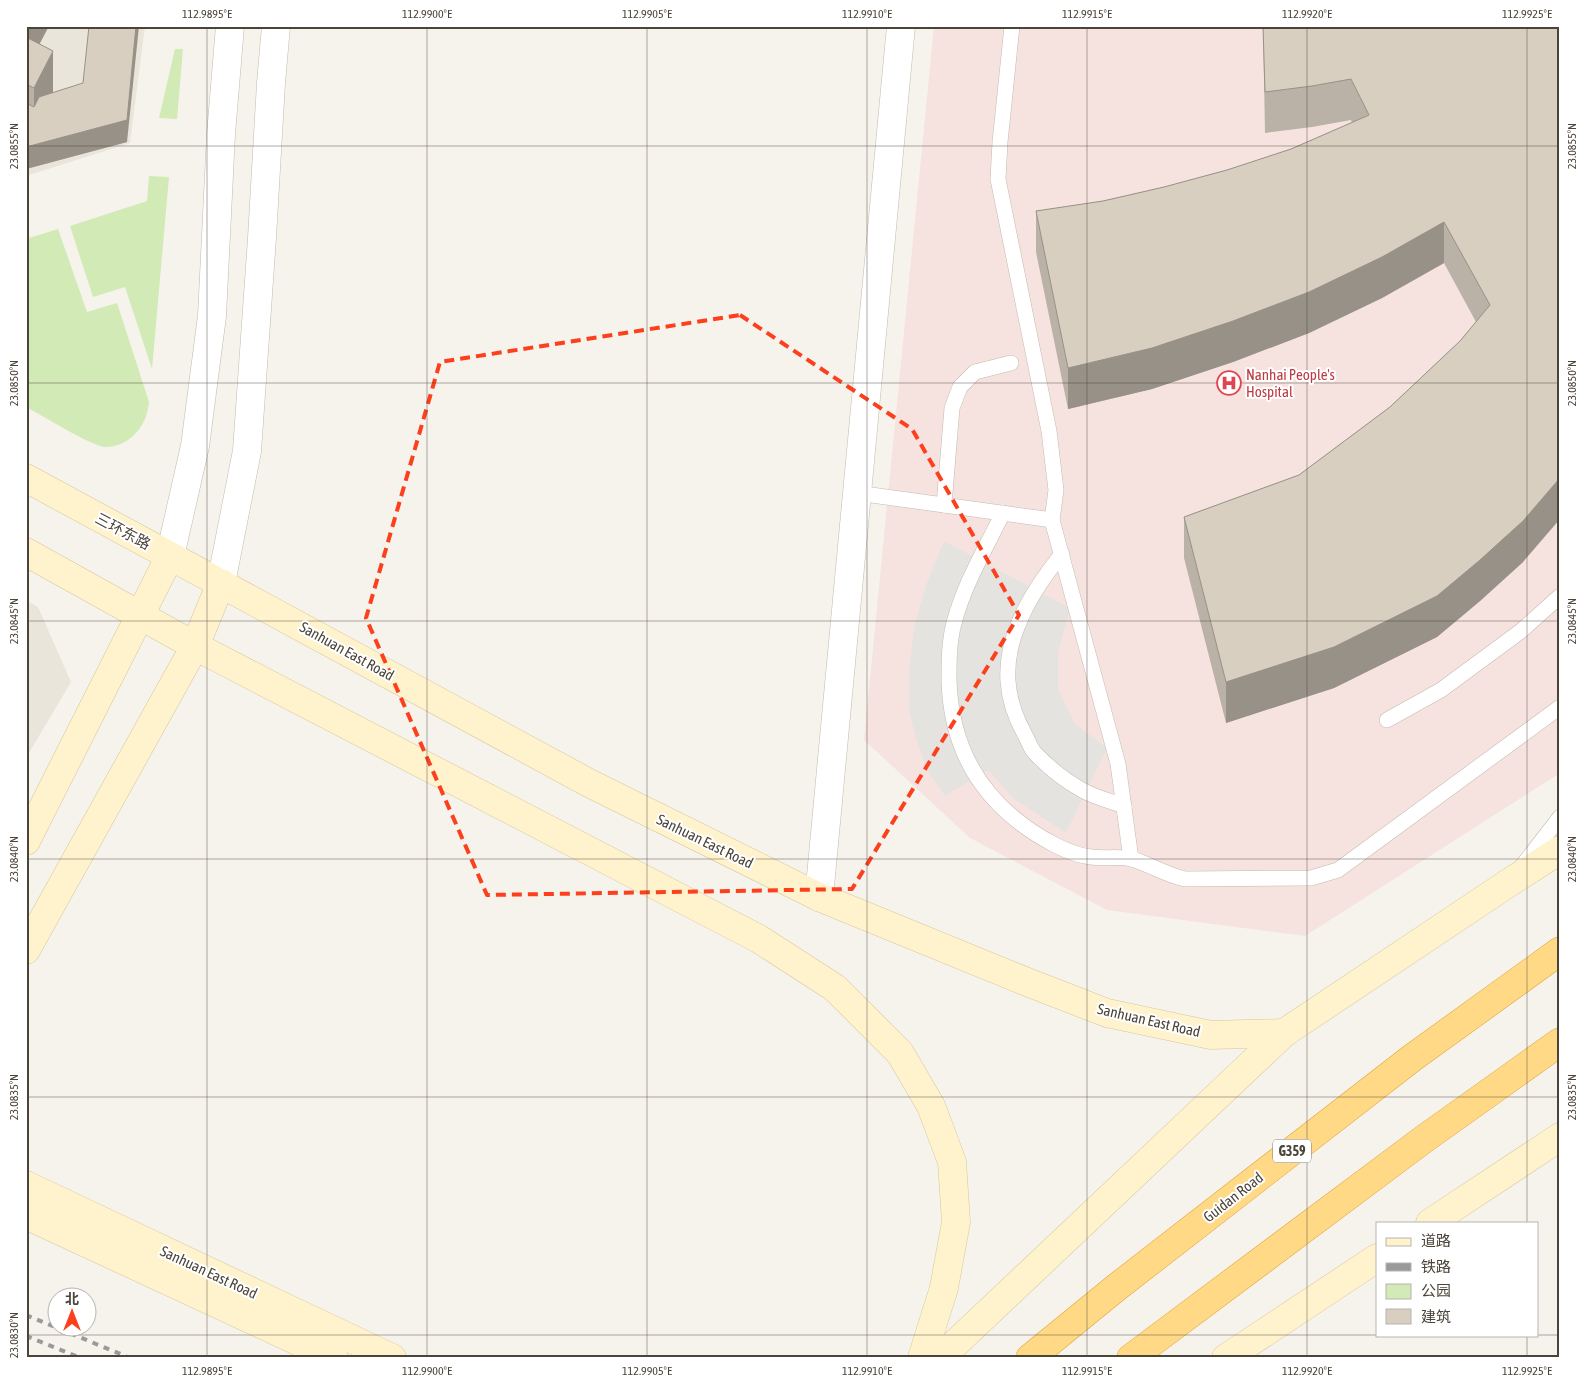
<svg xmlns="http://www.w3.org/2000/svg" width="1586" height="1384" font-family="'Asap Condensed','Noto Sans SC',sans-serif">
	<style>
		.residential { fill: #eae5da }
		.medical { fill: #f6e3e0 }
		.green { fill: #d2eab5 }
		.parking { fill: #e5e3e0 }
		.lines { fill: none; stroke-linecap: round; stroke-linejoin: round }
		.service-casing { stroke: #c2bbae; stroke-width: 16 }
		.tertiary-casing { stroke: #c2bbae; stroke-width: 29 }
		.secondary-casing { stroke: #d6c79b; stroke-width: 29 }
		.trunk-casing { stroke: #e0a43c; stroke-width: 29 }
		.service { stroke: #fff; stroke-width: 15 }
		.tertiary { stroke: #fff; stroke-width: 28 }
		.secondary { stroke: #fff3cd; stroke-width: 28 }
		.trunk { stroke: #ffd985; stroke-width: 28 }
		.rail { stroke: #9a9a9a; stroke-width: 4; stroke-dasharray: 6 6; stroke-linecap: butt }
		.wall { fill: #bab2a6 }
		.shaded-wall { fill: #979187 }
		.building { fill: #d8cfc1; stroke: #979187 }
		.marked { fill: none; stroke: #fc3f1d; stroke-width: 4; stroke-dasharray: 10 6; stroke-linejoin: round }
		.ticks { fill: none; stroke: #4b4439; stroke-width: 1; stroke-opacity: 0.45 }
		.labels { text-anchor: middle; dominant-baseline: central; stroke-width: 4; stroke-linejoin: round; paint-order: stroke }
		.shield { fill: #fff; stroke: #817c74; stroke-width: 1 }
		.shield-label { font-size: 14px; font-weight: bold; fill: #4b4439 }
		.health-label { font-size: 15px; fill: #be3a42; stroke: #fff; text-anchor: start }
		.street-label { font-size: 15px; fill: #4b4439; stroke: #fff }
		.neatline { fill: none; stroke: #4b4439; stroke-width: 2 }
		.ticks-label { font-size: 12px; text-anchor: middle; fill: #4b4439 }
	</style>
	<rect width="100%" height="100%" fill="#f6f3ec"/>
	<!-- residential -->
	<g class="residential">
		<polygon points="26,26 145,26 130,143 26,176"/>
		<polygon points="26,600 38,607 71,682 26,758"/>
	</g>
	<!-- medical -->
	<polygon class="medical" points="934,26 1560,26 1560,773 1305,936 1107,910 970,838 864,740"/>
	<!-- green -->
	<g class="green">
		<polygon points="175,49 183,49 177,119 159,118"/>
		<polygon points="149,176 169,177 152,369 125,287 93,297 70,226 147,201"/>
		<path d="M 58,229 L 87,312 L 117,303 L 149,402 C 148,414 143,427 133,436 C 125,443 116,447 105,447 C 91,446 42,415 26,407 L 26,239 Z"/>
	</g>
	<!-- parking -->
	<polygon class="parking" points="944,541 1070,608 1058,653 1058,689 1075,724 1107,748 1066,833 1014,799 988,770 945,796 928,772 916,739 909,710 909,671 914,628 926,585"/>
	<g class="lines">
		<!-- service casing -->
		<g class="service-casing">
			<g id="service">
				<polyline points="1012,26 1000,142 998,179 1049,431 1056,490 1052,520 1118,764 1131,859"/>
				<polyline points="857,493 1052,520"/>
				<polyline points="944,505 952,408 960,387 975,372 1011,363"/>
				<path d="M 1003,513 C 985,549 964,585 954,623 C 949,642 949,661 949,680 C 951,756 988,810 1055,845 C 1065,850 1080,856 1091,857 C 1104,859 1120,856 1132,859 C 1151,865 1167,875 1185,879 L 1311,878 L 1338,870 L 1560,707"/>
				<path d="M 1062,554 C 1044,576 1028,599 1018,625 C 1002,664 1005,699 1025,735 C 1028,740 1030,747 1034,752 C 1048,767 1064,780 1082,790 C 1094,797 1110,801 1124,806"/>
				<polyline points="1387,720 1441,690 1521,631 1560,596"/>
				<polyline points="1523,865 1560,817"/>
			</g>
		</g>
		<!-- tertiary casing -->
		<g class="tertiary-casing">
			<g id="tertiary">
				<polyline points="170,556 195,446 212,316 221,134 230,26"/>
				<polyline points="221,583 247,451 262,238 271,83 276,26"/>
				<polyline points="819,897 901,26"/>
			</g>
		</g>
		<!-- secondary casing -->
		<g class="secondary-casing">
			<g id="secondary">
				<polyline points="26,478 589,783 819,897 1027,982 1107,1013 1211,1035 1284,1033"/>
				<polyline points="26,552 195,646 759,939 835,988 900,1053 931,1106 952,1162 956,1222 944,1288 922,1358"/>
				<polyline points="26,841 170,556"/>
				<polyline points="26,950 195,646 221,583"/>
				<polyline points="26,1185 392,1358"/>
				<polyline points="26,1215 334,1358"/>
				<polyline points="1430,1223 1560,1137"/>
				<polyline points="940,1358 1284,1033 1510,882 1560,850"/>
				<polyline points="1226,1358 1377,1258"/>
			</g>
		</g>
		<!-- trunk casing -->
		<g class="trunk-casing">
			<g id="trunk">
				<polyline points="1030,1358 1117,1287 1412,1058 1560,951"/>
				<polyline points="1131,1358 1424,1139 1560,1042"/>
			</g>
		</g>
		<!-- service -->
		<use href="#service" class="service"/>
		<!-- tertiary -->
		<use href="#tertiary" class="tertiary"/>
		<!-- secondary -->
		<use href="#secondary" class="secondary"/>
		<!-- trunk -->
		<use href="#trunk" class="trunk"/>
		<!-- rail -->
		<g class="rail">
			<polyline points="26,1315 130,1358"/>
			<polyline points="26,1336 81,1358"/>
		</g>
	</g>
	<!-- wall -->
	<g class="wall">
		<polygon points="26,26 53,92 127,142 26,169"/>
		<polygon points="1263,26 1560,26 1523,562 1480,601 1437,637 1334,688 1226,723 1184,558 1184,517 1299,475 1390,407 1460,341 1476,322 1444,263 1382,298 1309,333 1233,362 1152,389 1068,409 1036,252 1036,211 1103,201 1164,187 1227,170 1291,149 1352,123 1351,120 1312,127 1265,133"/>
	</g>
	<!-- shaded-wall -->
	<g class="shaded-wall">
		<polygon points="28,26 49,26 26,70 26,29"/>
		<polygon points="136,26 139,26 127,142 26,169 26,147"/>
		<polygon points="53,51 53,92 34,129 34,88"/>
		<polygon points="1444,222 1444,263 1382,298 1309,333 1233,362 1152,389 1068,409 1068,368"/>
		<polygon points="1560,478 1560,519 1523,562 1480,601 1437,637 1334,688 1226,723 1226,682"/>
	</g>
	<!-- building -->
	<g class="building">
		<polygon points="89,26 136,26 127,120 26,147 26,103 34,107 39,97 83,83"/>
		<polygon points="1263,26 1560,26 1560,478 1523,521 1480,560 1437,596 1334,647 1226,682 1184,517 1299,475 1390,407 1460,341 1490,305 1444,222 1382,257 1309,292 1233,321 1152,348 1068,368 1036,211 1103,201 1164,187 1227,170 1291,149 1369,115 1351,79 1312,86 1265,92"/>
		<polygon points="26,37 53,51 34,88 26,84"/>
	</g>
	<!-- marked area -->
	<path class="marked" d="M 740,315 L 912,429 L 1019,615 L 852,889 L 487,895 L 366,618 L 440,362 Z"/>
	<!-- ticks -->
	<path class="ticks" d="M 207,26 L 207,1358M 427,26 L 427,1358M 647,26 L 647,1358M 867,26 L 867,1358M 1087,26 L 1087,1358M 1307,26 L 1307,1358M 1527,26 L 1527,1223M 26,146 L 1560,146M 26,383 L 1560,383M 26,621 L 1560,621M 26,859 L 1560,859M 26,1097 L 1560,1097M 26,1335 L 1377,1335M 1527,1335 L 1527,1358M 1537,1335 L 1560,1335"/>
	<!-- icons -->
	<defs>
		<g id="hospital-ring" transform="scale(1.25)"><circle r="9.5" fill="#fff" stroke="#e0444e" stroke-width="1.5"/><path d="M-5-5h3v3.5h4V-5h3V5h-3V1.5h-4V5h-3Z" fill="#e0444e"/></g>
	</defs>
	<g fill-rule="evenodd">
		<use href="#hospital-ring" x="1229" y="383"/>
	</g>
	<g class="labels">
		<!-- shield labels -->
		<rect class="shield" x="1273" y="1139.5" width="38" height="23" rx="4"/>
		<g class="shield-label">
			<text x="1292" y="1151">G359</text>
		</g>
		<!-- health labels -->
		<g class="health-label">
			<text x="1246" y="374">Nanhai People's<tspan x="1246" dy="17">Hospital</tspan></text>
		</g>
		<!-- street labels -->
		<g class="street-label">
			<text transform="translate(123 531) rotate(28)">三环东路</text>
			<text transform="translate(347 651) rotate(29)">Sanhuan East Road</text>
			<text transform="translate(705 841) rotate(26)">Sanhuan East Road</text>
			<text transform="translate(1149 1020) rotate(13)">Sanhuan East Road</text>
			<text transform="translate(1233 1197) rotate(-38)">Guidan Road</text>
			<text transform="translate(209 1272) rotate(25)">Sanhuan East Road</text>
		</g>
	</g>
	<!-- border -->
	<rect width="1586" height="1384" fill="none" stroke="#ffffff" stroke-width="55"/>
	<!-- legend -->
	<rect x="1376" y="1222" width="162" height="115" fill="#ffffff" stroke="#b7b4b0"/>
	<rect x="1386" y="1238" width="25" height="8" fill="#fff3cd" stroke="#b7b4b0"/>
	<text x="1421" y="1246" font-size="15" fill="#4b4439">道路</text>
	<rect x="1386" y="1263" width="25" height="8" fill="#9a9a9a" stroke="#b7b4b0"/>
	<text x="1421" y="1272" font-size="15" fill="#4b4439">铁路</text>
	<rect x="1386" y="1284" width="25" height="15" fill="#d2eab5" stroke="#b7b4b0"/>
	<text x="1421" y="1296" font-size="15" fill="#4b4439">公园</text>
	<rect x="1386" y="1309" width="25" height="15" fill="#d8cfc1" stroke="#b7b4b0"/>
	<text x="1421" y="1322" font-size="15" fill="#4b4439">建筑</text>
	<!-- north arrow -->
	<g transform="translate(72 1312)"><circle r="24" fill="#ffffff" stroke="#b7b4b0"/>
	<path d="M0-4L9 19L0 12L-9 19Z" fill="#fc3f1d"/>
	<text y="-8" font-size="14" font-weight="bold" text-anchor="middle" fill="#4b4439">北</text>
	</g>
	<rect x="28" y="28" width="1530" height="1328" class="neatline"/>
	<g class="ticks-label">
		<text x="207" y="18">112.9895°E</text>
		<text x="427" y="18">112.9900°E</text>
		<text x="647" y="18">112.9905°E</text>
		<text x="867" y="18">112.9910°E</text>
		<text x="1087" y="18">112.9915°E</text>
		<text x="1307" y="18">112.9920°E</text>
		<text x="1527" y="18">112.9925°E</text>
		<text transform="translate(14 146) rotate(-90)" y="4">23.0855°N</text>
		<text transform="translate(1572 146) rotate(-90)" y="4">23.0855°N</text>
		<text transform="translate(14 383) rotate(-90)" y="4">23.0850°N</text>
		<text transform="translate(1572 383) rotate(-90)" y="4">23.0850°N</text>
		<text transform="translate(14 621) rotate(-90)" y="4">23.0845°N</text>
		<text transform="translate(1572 621) rotate(-90)" y="4">23.0845°N</text>
		<text transform="translate(14 859) rotate(-90)" y="4">23.0840°N</text>
		<text transform="translate(1572 859) rotate(-90)" y="4">23.0840°N</text>
		<text transform="translate(14 1097) rotate(-90)" y="4">23.0835°N</text>
		<text transform="translate(1572 1097) rotate(-90)" y="4">23.0835°N</text>
		<text transform="translate(14 1335) rotate(-90)" y="4">23.0830°N</text>
		<text x="207" y="1375">112.9895°E</text>
		<text x="427" y="1375">112.9900°E</text>
		<text x="647" y="1375">112.9905°E</text>
		<text x="867" y="1375">112.9910°E</text>
		<text x="1087" y="1375">112.9915°E</text>
		<text x="1307" y="1375">112.9920°E</text>
		<text x="1527" y="1375">112.9925°E</text>
	</g>
</svg>
